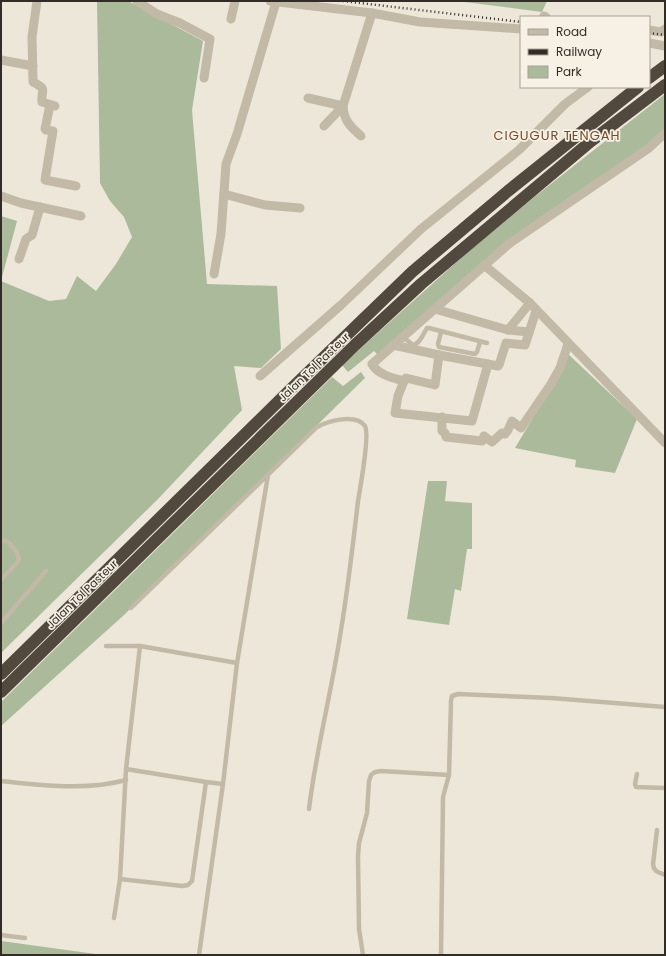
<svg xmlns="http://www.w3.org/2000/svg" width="666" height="956" font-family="Poppins,sans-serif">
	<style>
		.green { fill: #aaba9b }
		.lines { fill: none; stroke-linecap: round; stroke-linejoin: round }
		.service { stroke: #c3b9a7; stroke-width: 4.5 }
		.minor { stroke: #c3b9a7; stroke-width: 9 }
		.motorway { stroke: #51483e; stroke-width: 12 }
		.rail { stroke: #312c26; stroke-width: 2.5; stroke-dasharray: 1 3; stroke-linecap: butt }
		.labels { text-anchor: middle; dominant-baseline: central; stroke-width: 3.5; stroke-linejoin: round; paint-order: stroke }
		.street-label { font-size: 11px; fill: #312c26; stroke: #f6f1e4 }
		.quarter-label { font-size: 13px; letter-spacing: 1px; fill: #754a2a; stroke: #f6f1e4 }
	</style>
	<rect width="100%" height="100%" fill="#ede7d9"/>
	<!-- green -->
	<g class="green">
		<polygon points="97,1 128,1 203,41 192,110 207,284 277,286 281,349 261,368 234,366 242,410 159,498 1,653 1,216 17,221 1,281 49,301 66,299 77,276 96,291 116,264 132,237 124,217 110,201 100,183"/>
		<polygon points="457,1 547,1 542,12"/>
		<polygon points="665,94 665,129 642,149 548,212 378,355 374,351 348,372 342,365 490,232"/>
		<polygon points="567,353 637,419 615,473 575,467 576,460 515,448 562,369"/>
		<polygon points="361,372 365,378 124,615 1,726 1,702 332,377 343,386"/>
		<polygon points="428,481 447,481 445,501 472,503 472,549 467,549 461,591 455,589 449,625 407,619"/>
		<polygon points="1,941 103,955 1,955"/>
	</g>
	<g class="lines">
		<!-- service -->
		<g class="service">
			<polyline points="441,332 438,344 439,347 475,354 477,352 480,342"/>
			<path d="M 403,337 L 413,345 C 420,344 423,334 427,328 L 429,328 L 487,343"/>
			<path d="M 1,540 C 9,540 18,551 19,559 L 17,563 L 1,580"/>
			<path d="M 131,608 L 317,427 C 328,421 356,413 365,426 C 370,435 360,489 358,501 C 353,544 348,588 341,630 C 332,690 316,750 309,809"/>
			<polyline points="1,623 46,571"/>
			<polyline points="106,646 140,646 237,663 223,784 199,955"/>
			<polyline points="237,663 268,475"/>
			<polyline points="126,769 206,782"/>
			<polyline points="637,774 635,784 636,787 665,788"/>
			<path d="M 1,781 C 42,785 86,791 126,780"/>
			<path d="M 657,830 L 653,864 C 654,872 658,872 665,875"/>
			<polyline points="120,879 182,886 188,885 192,881 206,782 223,784"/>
			<polyline points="114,918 120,879 126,769 140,646"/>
			<polyline points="1,935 25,938"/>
			<polyline points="363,955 359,929 358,856 359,843 367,813 369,781 371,775 375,772 381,771 449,775"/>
			<polyline points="441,955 443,797 449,775 451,701 452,696 458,694 551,698 665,707"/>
		</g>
		<!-- minor -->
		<g class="minor">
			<path d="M 37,1 L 32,37 L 33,82 C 48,90 41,88 42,102 L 55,106"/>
			<polyline points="137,1 157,14 180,23 210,39 204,78"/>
			<polyline points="270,1 372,13 420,22 521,29"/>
			<polyline points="544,16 546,17"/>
			<polyline points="231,19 235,1"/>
			<polyline points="649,30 661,32 665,29"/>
			<polyline points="649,43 665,46"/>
			<polyline points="1,60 33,66"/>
			<path d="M 308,98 L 343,106 C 344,121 350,126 361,136"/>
			<polyline points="50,105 45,129 46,130 53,131 45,180 76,186"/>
			<polyline points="324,126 343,106 372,13"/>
			<polyline points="224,194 265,205 300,208"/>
			<polyline points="1,196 21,203 81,216"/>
			<polyline points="19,259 26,239 32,235 40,207"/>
			<polyline points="484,265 530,303 665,443"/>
			<polyline points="214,274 221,234 226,164 237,134 276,2"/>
			<polyline points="435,309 508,330 529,332"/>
			<polyline points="508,330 530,303"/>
			<polyline points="393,345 439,355 498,366 499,365 506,343 525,345 536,311"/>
			<path d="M 488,364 L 472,421 L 395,413 L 398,396 L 404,381 C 393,378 378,375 372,364 L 510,243 L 649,148 L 665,133"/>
			<polyline points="260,376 341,305 421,229 519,150 565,104 588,87"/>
			<polyline points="404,381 406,378 435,385 439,355"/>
			<polyline points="442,417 442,431 445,433 446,437 482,441 484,436 492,442 502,433 505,434 508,430 512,421 521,428 551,384 560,368 568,344"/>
		</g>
		<!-- motorway -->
		<g class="motorway">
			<polyline points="649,78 665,66"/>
			<polyline points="1,674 293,387 412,272 508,191 638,87"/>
			<polyline points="1,692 355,345 421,284 590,142 665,85"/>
		</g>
		<!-- rail -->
		<g class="rail">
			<polyline points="343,1 521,22"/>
			<polyline points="649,33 665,35"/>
		</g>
	</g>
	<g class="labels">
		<!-- street labels -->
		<g class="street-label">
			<text transform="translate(314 367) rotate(-44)">Jalan Tol Pasteur</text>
			<text transform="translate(82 594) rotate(-44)">Jalan Tol Pasteur</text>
		</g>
		<!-- quarter labels -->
		<g class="quarter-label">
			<text x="557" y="135">CIGUGUR TENGAH</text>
		</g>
	</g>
	<!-- border -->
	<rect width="666" height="956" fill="none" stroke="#312c26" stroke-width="4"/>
	<!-- legend -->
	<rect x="520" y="16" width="130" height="72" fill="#f6f1e4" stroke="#a7a298"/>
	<rect x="528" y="29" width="20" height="6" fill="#c3b9a7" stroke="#a7a298"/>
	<text x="556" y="36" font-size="12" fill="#312c26">Road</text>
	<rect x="528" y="49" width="20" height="6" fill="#312c26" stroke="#a7a298"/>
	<text x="556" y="56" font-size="12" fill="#312c26">Railway</text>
	<rect x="528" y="66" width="20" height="12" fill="#aaba9b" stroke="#a7a298"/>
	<text x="556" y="76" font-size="12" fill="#312c26">Park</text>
</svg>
